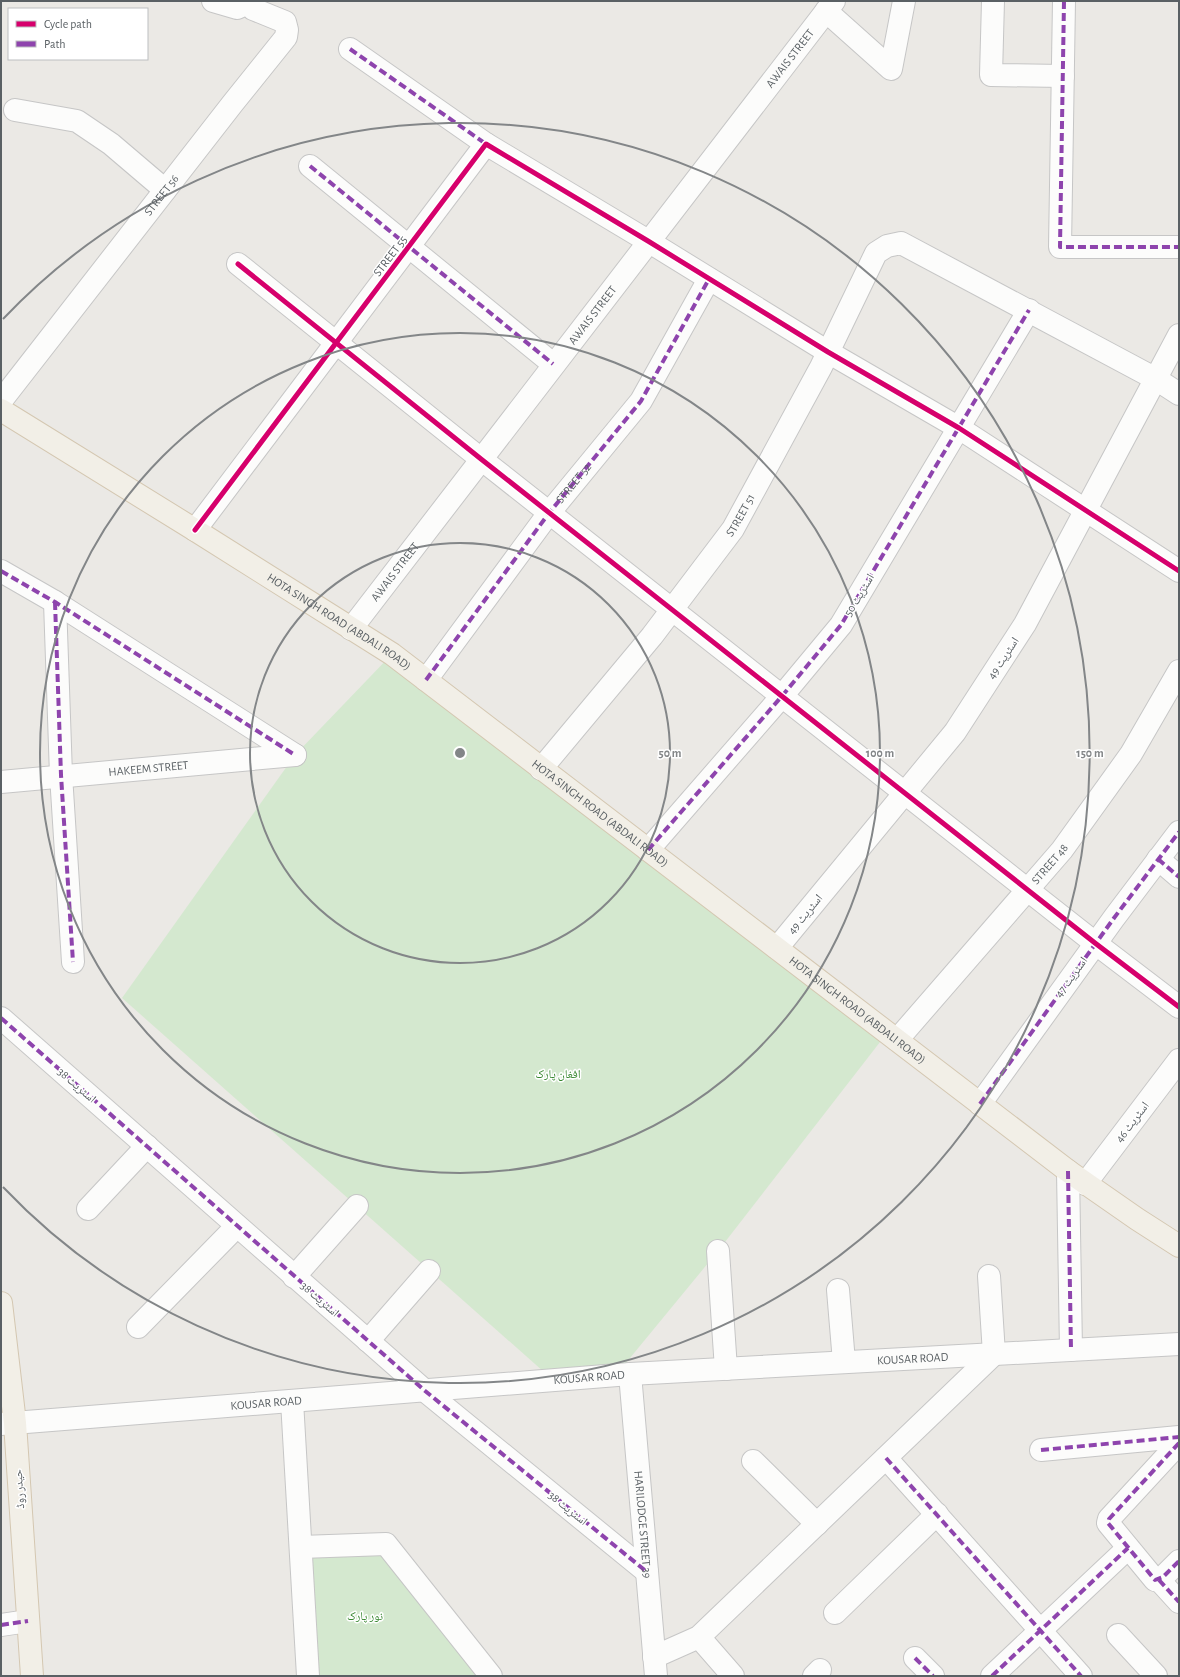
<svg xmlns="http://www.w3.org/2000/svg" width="1180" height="1677" font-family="'Alegreya Sans','Noto Naskh Arabic',sans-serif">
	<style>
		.green { fill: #d4e8cf }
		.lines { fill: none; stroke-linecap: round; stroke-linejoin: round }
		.minor-casing { stroke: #c6c6c6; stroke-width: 24 }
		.major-casing { stroke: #d4c7b1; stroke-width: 24 }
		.minor { stroke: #fcfcfb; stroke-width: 22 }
		.major { stroke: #f2efe7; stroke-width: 22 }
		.quiet { stroke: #8e44ad; stroke-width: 4; stroke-dasharray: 8 4; stroke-linecap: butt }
		.cycleway-casing { stroke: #fff; stroke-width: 8 }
		.cycleway { stroke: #d6006c; stroke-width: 5 }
		.ring { fill: none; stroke: #838688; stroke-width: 2 }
		.labels { text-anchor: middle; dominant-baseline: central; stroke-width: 3; stroke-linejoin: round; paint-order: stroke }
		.street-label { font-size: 12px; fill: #5a6064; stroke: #fff }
		.park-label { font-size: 12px; fill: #36862f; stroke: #fff }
		.centre { fill: #838688; stroke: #fff; stroke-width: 2 }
		.ring-label { font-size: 12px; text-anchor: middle; font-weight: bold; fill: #838688; stroke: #fff; stroke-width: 3; stroke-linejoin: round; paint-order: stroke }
	</style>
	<rect width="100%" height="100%" fill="#ebe9e5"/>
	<!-- green -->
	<g class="green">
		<polygon points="392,654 887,1033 718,1251 616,1375 553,1380 122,998 295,755"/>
		<polygon points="386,1544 491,1676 308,1676 301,1547"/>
	</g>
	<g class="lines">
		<!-- minor casing -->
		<g class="minor-casing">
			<g id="minor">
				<polyline points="213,1 237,8 248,3"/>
				<polyline points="993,1 991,75 1063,76"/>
				<polyline points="1064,1 1060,247 1179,247"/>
				<polyline points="826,11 891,69 904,1"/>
				<polyline points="350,49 486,144"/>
				<polyline points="15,110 77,121 111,144 165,190"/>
				<polyline points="310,166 553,364"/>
				<polyline points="238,264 481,459 1095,943 1179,1007"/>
				<path id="s1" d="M 1,401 L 233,103 L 286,37 L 287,30 L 285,22 L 253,9 L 247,1"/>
				<polyline points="195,530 486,144 648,241 828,352 959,428 1179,571"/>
				<polyline points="1,571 55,602 295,755"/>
				<polyline points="55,602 61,775 73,962"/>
				<path id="s2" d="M 351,629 L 834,1"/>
				<path id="s3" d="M 426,680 L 549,513 L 641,401 L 709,279"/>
				<path id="s4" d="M 541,769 L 652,636 L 733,529 L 821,367 L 876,253 L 887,246 L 901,243 L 1156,379 L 1179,394"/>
				<path id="s5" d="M 1,782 L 295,755"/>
				<polyline points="648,850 782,696 841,625 1029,310"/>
				<polyline points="1158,859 1179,877"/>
				<polyline points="777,948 955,732 1025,624 1179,335"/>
				<polyline points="1,1018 424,1390 647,1572"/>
				<path id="s6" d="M 897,1040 L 1062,850 L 1131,754 L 1179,671"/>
				<polyline points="980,1104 1114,918 1179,832"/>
				<polyline points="1068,1171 1071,1350"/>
				<polyline points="1085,1184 1179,1060"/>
				<polyline points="88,1209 147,1146"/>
				<polyline points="718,1251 726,1369"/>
				<polyline points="294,1277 357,1206"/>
				<polyline points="838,1290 844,1362"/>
				<polyline points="138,1327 237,1226"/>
				<polyline points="368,1341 429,1271"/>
				<path id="s7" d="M 630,1374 L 656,1676"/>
				<polyline points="292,1401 308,1676"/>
				<path id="s8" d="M 1,1424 L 630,1374 L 1179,1344"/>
				<polyline points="1179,1443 1109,1519 1108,1523 1155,1580 1163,1577 1179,1561"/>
				<polyline points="1041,1450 1179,1437"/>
				<polyline points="886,1458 1081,1676"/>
				<polyline points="753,1461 817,1524"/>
				<polyline points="301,1547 386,1544 491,1676"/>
				<polyline points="1159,1580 1179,1602"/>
				<polyline points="835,1613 937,1514"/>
				<polyline points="1,1625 28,1621"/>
				<polyline points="1118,1635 1156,1676"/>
				<polyline points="699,1637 733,1676"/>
				<polyline points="654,1657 699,1637 994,1354 989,1276"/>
				<polyline points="915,1658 933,1676"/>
				<polyline points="814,1676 820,1670"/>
				<polyline points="992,1676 1128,1548"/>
			</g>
		</g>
		<!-- major casing -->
		<g class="major-casing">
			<g id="major">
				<path id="s9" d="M 1,410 L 195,530 L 392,654 L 1068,1171 L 1137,1219 L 1179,1246"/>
				<polyline points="1,1303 15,1423 32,1676"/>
			</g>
		</g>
		<!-- minor -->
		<use href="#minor" class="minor"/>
		<!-- major -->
		<use href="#major" class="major"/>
		<!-- quiet -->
		<g class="quiet">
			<polyline points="1064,1 1060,247 1179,247"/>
			<polyline points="350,49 486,144"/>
			<polyline points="310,166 553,364"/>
			<polyline points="1,571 55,602 295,755"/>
			<polyline points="55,602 61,775 73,962"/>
			<polyline points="426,680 549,513 641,401 709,279"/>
			<polyline points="648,850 782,696 841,625 1029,310"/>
			<polyline points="1158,859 1179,877"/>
			<polyline points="1,1018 424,1390 647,1572"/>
			<polyline points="980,1104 1114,918 1179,832"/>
			<polyline points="1068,1171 1071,1350"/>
			<polyline points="1179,1443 1109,1519 1108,1523 1155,1580 1163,1577 1179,1561"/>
			<polyline points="1041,1450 1179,1437"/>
			<polyline points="886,1458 1081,1676"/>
			<polyline points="1159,1580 1179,1602"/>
			<polyline points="1,1625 28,1621"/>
			<polyline points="915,1658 933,1676"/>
			<polyline points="992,1676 1128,1548"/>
		</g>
		<!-- cycleway casing -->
		<g class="cycleway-casing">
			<g id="cycleway">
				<polyline points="238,264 481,459 1095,943 1179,1007"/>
				<polyline points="195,530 486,144 648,241 828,352 959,428 1179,571"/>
			</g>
		</g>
		<!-- cycleway -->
		<use href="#cycleway" class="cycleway"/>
	</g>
	<!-- distance rings -->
	<g class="ring">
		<circle cx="460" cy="753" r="210"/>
		<circle cx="460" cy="753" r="420"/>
		<path d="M3 319A630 630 0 1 1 3 1187"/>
	</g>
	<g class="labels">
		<!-- street labels -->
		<g class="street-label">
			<text stroke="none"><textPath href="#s2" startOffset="720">AWAIS STREET</textPath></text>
			<text stroke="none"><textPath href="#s1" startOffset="261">STREET 56</textPath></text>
			<text transform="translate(390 256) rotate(-53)">STREET 55</text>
			<text stroke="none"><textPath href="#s2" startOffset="396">AWAIS STREET</textPath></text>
			<text stroke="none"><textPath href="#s3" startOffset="246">STREET 52</textPath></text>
			<text stroke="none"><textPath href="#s4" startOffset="323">STREET 51</textPath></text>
			<text stroke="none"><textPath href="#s2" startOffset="72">AWAIS STREET</textPath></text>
			<text transform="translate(859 595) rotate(-59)">اسٹریٹ 50</text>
			<text stroke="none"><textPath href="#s9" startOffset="399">HOTA SINGH ROAD (ABDALI ROAD)</textPath></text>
			<text transform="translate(1003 658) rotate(-57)">اسٹریٹ 49</text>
			<text stroke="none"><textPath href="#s5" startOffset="148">HAKEEM STREET</textPath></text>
			<text stroke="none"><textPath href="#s9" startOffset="723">HOTA SINGH ROAD (ABDALI ROAD)</textPath></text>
			<text stroke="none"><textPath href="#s6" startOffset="233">STREET 48</textPath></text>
			<text transform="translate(805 914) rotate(-51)">اسٹریٹ 49</text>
			<text transform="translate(1071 977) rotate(-54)">اسٹریٹ 47</text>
			<text stroke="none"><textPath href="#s9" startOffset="1047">HOTA SINGH ROAD (ABDALI ROAD)</textPath></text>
			<text transform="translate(77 1085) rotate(41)">اسٹریٹ 38</text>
			<text transform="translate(1132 1122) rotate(-53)">اسٹریٹ 46</text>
			<text transform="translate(320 1299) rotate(41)">اسٹریٹ 38</text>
			<text stroke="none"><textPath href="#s8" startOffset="914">KOUSAR ROAD</textPath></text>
			<text stroke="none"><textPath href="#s8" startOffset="590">KOUSAR ROAD</textPath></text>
			<text stroke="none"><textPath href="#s8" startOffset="266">KOUSAR ROAD</textPath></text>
			<text transform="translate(19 1489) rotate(-94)">حیدر روڈ</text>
			<text transform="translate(568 1508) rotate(39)">اسٹریٹ 38</text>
			<text stroke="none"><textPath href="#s7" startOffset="151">HARILODGE STREET 39</textPath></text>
		</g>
		<!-- park labels -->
		<g class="park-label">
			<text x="558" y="1074">افغان پارک</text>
			<text x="365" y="1616">نور پارک</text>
		</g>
	</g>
	<circle cx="460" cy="753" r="6" class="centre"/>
	<g class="ring-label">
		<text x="670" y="757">50 m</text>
		<text x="880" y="757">100 m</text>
		<text x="1090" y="757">150 m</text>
	</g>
	<!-- border -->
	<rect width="1180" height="1677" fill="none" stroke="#5a6064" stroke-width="4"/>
	<!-- legend -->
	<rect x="8" y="8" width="140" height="52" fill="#ffffff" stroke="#bdbfc1"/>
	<rect x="16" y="21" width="20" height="6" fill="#d6006c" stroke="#bdbfc1"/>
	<text x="44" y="28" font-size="12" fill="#5a6064">Cycle path</text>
	<rect x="16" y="41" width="20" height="6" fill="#8e44ad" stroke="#bdbfc1"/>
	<text x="44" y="48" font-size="12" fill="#5a6064">Path</text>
</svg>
